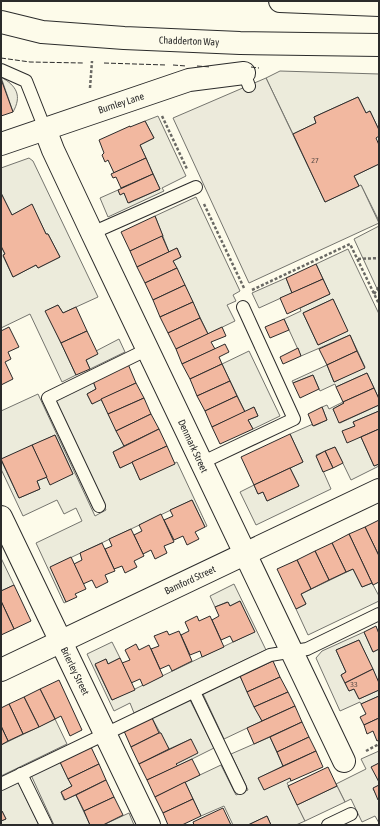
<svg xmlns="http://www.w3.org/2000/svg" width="380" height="826" font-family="'Asap Condensed',sans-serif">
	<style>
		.green { fill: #ecebdb; stroke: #74746e; fill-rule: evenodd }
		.parking { fill: #eceadb; stroke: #74746e }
		.building { fill: #f2b8a0; stroke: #2b2b2b }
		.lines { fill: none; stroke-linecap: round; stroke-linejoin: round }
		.lane-casing { stroke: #2b2b2b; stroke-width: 14 }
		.street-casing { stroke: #2b2b2b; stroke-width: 24 }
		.highway-casing { stroke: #2b2b2b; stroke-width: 24 }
		.path { stroke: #6a6964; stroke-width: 2.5; stroke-dasharray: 3 2; stroke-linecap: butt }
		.lane { stroke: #fdfbea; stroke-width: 12 }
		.street { stroke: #fdfbea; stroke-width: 22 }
		.highway { stroke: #fdfbea; stroke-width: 22 }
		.fence { stroke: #2b2b2b; stroke-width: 1; stroke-dasharray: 5 2; stroke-linecap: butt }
		.labels { text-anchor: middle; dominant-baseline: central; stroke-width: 3; stroke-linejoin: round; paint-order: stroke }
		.number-label { font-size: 8px; fill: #5d4e48 }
		.street-label { font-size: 10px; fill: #2b2b2b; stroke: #fdfbea }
	</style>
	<rect width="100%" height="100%" fill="#fdfbea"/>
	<!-- green -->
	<g class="green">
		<polygon points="280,71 379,74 379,130 370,111 366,113 358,97 314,117 316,123 293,134 266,78"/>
		<path d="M 1,77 C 17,86 22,96 13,112 Z"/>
		<polygon points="158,116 186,176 162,188 164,191 108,217 100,198 118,190 120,194 124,193 129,203 160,189 140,145 154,138 145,121"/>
		<polygon points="29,158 33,161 98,297 63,313 58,305 46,311 76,375 62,382 30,314 1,328 1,246 5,254 3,256 13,277 36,265 38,268 60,257 48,234 46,234 32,205 12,215 1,193 1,168"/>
		<polygon points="379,164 379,221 361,185 359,186 354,176"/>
		<polygon points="196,197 240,291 233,295 236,301 227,305 235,321 208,334 173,261 181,257 177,248 169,252 155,216"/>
		<polygon points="379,226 379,293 354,239"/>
		<path d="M 348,249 L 379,314 L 379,399 L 367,373 L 336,387 L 335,384 L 320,391 L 313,375 L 293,383 L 292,381 L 327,365 L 334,382 L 365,367 L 350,335 L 301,356 L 284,319 L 301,311 L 300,308 L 330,294 L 316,264 ZM 333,299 L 347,331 L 318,345 L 303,313 Z"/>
		<polygon points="286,278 292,293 259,308 252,293"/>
		<polygon points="119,339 125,352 90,369 86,360 97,354 96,351"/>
		<polygon points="249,351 280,416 253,429 248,420 258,416 254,407 245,412 222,364"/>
		<path d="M 93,381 L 96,389 L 87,394 L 92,404 L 101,399 L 124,446 L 113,452 L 120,468 L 132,462 L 140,480 L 177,462 L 207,526 L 205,527 L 192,500 L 51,567 L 66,602 L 64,603 L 36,543 L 82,521 L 76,508 L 64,514 L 57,500 L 23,516 L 1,469 L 1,411 L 38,394 L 95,516 L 106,510 L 54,399 ZM 55,435 L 73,474 L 47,477 L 37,481 L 40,489 L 19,498 L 1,460 Z"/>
		<polygon points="343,402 344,403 333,409 340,423 379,405 379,411 353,422 355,426 342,432 361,437 374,466 379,464 379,466 351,480 335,447 316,455 331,489 256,525 240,492 254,485 258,494 263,492 267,501 299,486 290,468 303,462 290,434 313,424 314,426 327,420 322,407 327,405 329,409"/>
		<polygon points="1,558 14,585 1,591"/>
		<polygon points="353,569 362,587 372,583 379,596 379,601 308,635 296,609 306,604 301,594"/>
		<polygon points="234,584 266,650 134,713 130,703 114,711 87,654 112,642 120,658 108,664 106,659 95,665 112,700 254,632 240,601 230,606 227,602 215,607 210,596"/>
		<polygon points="364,632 373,652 379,649 379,683 359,640 336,650 346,672 341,675 349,691 354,689 359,699 379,690 379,696 361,704 360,702 340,711 316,658 322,651"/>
		<polygon points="240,676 262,721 224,739 203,694"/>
		<polygon points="190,700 214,748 178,766 176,764 191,739 169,749 152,718"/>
		<polygon points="55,719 67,744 1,776 1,745"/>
		<polygon points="270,737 283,766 259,778 290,778 291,781 287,783 305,821 296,825 271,825 267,816 248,825 233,825 224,806 201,816 185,782 221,765 236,795 248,790 231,754"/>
		<polygon points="379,751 379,763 372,767 379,782 379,785 373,789 379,799 379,823 375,816 362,822 351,799 345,802 336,784 366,769 361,759"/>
		<polygon points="60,762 72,786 61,792 64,800 76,795 90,825 54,825 31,775"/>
		<polygon points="18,782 39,825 1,825 1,821 6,819 2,811 1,811 1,790"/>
		<polygon points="129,813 134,825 103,825"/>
	</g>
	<!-- parking -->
	<g class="parking">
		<polygon points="266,78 325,202 361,185 379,223 249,283 173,118"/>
		<polygon points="337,786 345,802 305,821 297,805"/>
	</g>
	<!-- building -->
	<g class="building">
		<polygon points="1,79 13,112 1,116"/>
		<polygon points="358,97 366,113 370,111 379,130 379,136 376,138 379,145 379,164 354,176 359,186 325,202 293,134 316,123 314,117"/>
		<polygon points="145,121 154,138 140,145 146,158 114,173 108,160 105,162 102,155 104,153 99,140 130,126 130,127"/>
		<polygon points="146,158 153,174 121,188 116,177 113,178 111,174"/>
		<polygon points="153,174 160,189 128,203 124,193 120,195 118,190"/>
		<polygon points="1,193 12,215 32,204 46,234 48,234 60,257 38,268 36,265 13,277 3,255 5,254 1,246"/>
		<polygon points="155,216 163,236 130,251 121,232"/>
		<polygon points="162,236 169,252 137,267 130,251"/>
		<polygon points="177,248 181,257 173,261 177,268 145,283 137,267"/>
		<polygon points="316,264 323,279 292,293 286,278"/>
		<polygon points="177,268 185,285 153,300 145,283"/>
		<polygon points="323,279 330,294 287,314 280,298"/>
		<polygon points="185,285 193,302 160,317 153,300"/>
		<polygon points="333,299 348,331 318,345 303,313"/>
		<polygon points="193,302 200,318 168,333 160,317"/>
		<polygon points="58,305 63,313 76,307 87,331 61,343 45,311"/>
		<polygon points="200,318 208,334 176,349 168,333"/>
		<polygon points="284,319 289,330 270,338 265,327"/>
		<polygon points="9,327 19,347 8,352 11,359 5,362 13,379 1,385 1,331"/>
		<polygon points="222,327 226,336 211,342 215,349 182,364 176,349"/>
		<polygon points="87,331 98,354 86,360 90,369 76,375 61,343"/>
		<polygon points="350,335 357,351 327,365 319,349"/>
		<polygon points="225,344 229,352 219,357 222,364 190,379 182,364"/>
		<polygon points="298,348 301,356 283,364 280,357"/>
		<polygon points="357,351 365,368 334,382 327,365"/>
		<polygon points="128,364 136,383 92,404 87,394 96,389 93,381"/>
		<polygon points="222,364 230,381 197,396 190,379"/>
		<polygon points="367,373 374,388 343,402 336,387"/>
		<polygon points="313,375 319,389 300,398 293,383"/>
		<polygon points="230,381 237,396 205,411 197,396"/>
		<polygon points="136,383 144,398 108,414 101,399"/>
		<polygon points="374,388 379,399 379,405 339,423 333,409 344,403 343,402"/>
		<polygon points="237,396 245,412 212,427 205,411"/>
		<polygon points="144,398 151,414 116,431 108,414"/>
		<polygon points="254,407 258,416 248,420 253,429 220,444 212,427"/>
		<polygon points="322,407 327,420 313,426 308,414"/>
		<polygon points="379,411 379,429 347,443 342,431 355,426 353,422"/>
		<polygon points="151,414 159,429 124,446 116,431"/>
		<polygon points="159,429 167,446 120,468 113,452"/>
		<polygon points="379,429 379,464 374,466 361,437"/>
		<polygon points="290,434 303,462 254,485 241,457"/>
		<polygon points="55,435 73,474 50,485 32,445"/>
		<polygon points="32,445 47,477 37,481 40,489 19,498 1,459"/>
		<polygon points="167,446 175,464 140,480 132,462"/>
		<polygon points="335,447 343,463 333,468 325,451"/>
		<polygon points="325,451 333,468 323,472 316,456"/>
		<polygon points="290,468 299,486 267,501 263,492 258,494 254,485"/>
		<polygon points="192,500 205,527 195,532 199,539 187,545 183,536 174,540 164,520 173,516 170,510"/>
		<polygon points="161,514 174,542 164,546 167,553 155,559 151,550 143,554 134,535 142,531 139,525"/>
		<polygon points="379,520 379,556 365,527"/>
		<polygon points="365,527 379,556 379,582 373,585 349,534"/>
		<polygon points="131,529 144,556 134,561 137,567 125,573 122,566 114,569 105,549 112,546 109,539"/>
		<polygon points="349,534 372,583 362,587 353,569 346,572 332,543"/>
		<polygon points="102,543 115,571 105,575 108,582 96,588 92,580 83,584 74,564 82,560 80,553"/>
		<polygon points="332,543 346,572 329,580 315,551"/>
		<polygon points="315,551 329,580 311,589 297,560"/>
		<polygon points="71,557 86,589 75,594 77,597 66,602 50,567"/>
		<polygon points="297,560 311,589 301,594 306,604 296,609 277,569"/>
		<polygon points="14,585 31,621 14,629 1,601 1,591"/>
		<polygon points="1,601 14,629 1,635"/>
		<polygon points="240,601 255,632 233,642 230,636 221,640 212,620 219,616 215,607 228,602 230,606"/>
		<polygon points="197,616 199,621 210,616 224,647 202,657 200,651 190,655 181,635 189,631 185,622"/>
		<polygon points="376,626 379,634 379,649 373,652 364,632"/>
		<polygon points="167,631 169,635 179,631 192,661 172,671 169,665 160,669 151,649 159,646 154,636"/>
		<polygon points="359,640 373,669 345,683 341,675 346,672 336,650"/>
		<polygon points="136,644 139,650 149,645 163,676 143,686 140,679 131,683 122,663 130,660 125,650"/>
		<polygon points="120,658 135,690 112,700 95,664 106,659 108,664"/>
		<polygon points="273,661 280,677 247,692 240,676"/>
		<polygon points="373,669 379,683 379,690 359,699 354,689 349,691 345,683"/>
		<polygon points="280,677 288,692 254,707 247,692"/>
		<polygon points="59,680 82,730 70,736 61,716 55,719 40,689"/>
		<polygon points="40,689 55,719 39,727 24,697"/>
		<polygon points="288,692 295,706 262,721 254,707"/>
		<polygon points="379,696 379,718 364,725 360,717 366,714 361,704"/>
		<polygon points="24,697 39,727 23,734 9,704"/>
		<polygon points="9,704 23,734 8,741 1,726 1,708"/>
		<polygon points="295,706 302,722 254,744 247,728"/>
		<polygon points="152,718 159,733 131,747 124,731"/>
		<polygon points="379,718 379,740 377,741 373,731 367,734 364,725"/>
		<polygon points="302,722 309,737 277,752 270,737"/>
		<polygon points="1,726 8,741 1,745"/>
		<polygon points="159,733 161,733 169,749 139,764 131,747"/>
		<polygon points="309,737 316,751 283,766 277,752"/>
		<polygon points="191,739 198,753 176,764 178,766 147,780 139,764"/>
		<polygon points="91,747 99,764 68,779 60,762"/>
		<polygon points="316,751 323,767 291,781 290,778 264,790 258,778"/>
		<polygon points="192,759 200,775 155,797 147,780"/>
		<polygon points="379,763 379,782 371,767"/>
		<polygon points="99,764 106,780 65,800 61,792 72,786 68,779"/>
		<polygon points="328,767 337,786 297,805 288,786"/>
		<polygon points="106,780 114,797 84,811 76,795"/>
		<polygon points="185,782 193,799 163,813 155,797"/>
		<polygon points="379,785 379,799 378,800 373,788"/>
		<polygon points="114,797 123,815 103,825 90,825 84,811"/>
		<polygon points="193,799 201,816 182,825 168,825 163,813"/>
		<polygon points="223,808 231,825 194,825 193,822"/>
		<polygon points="1,811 2,811 6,819 1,821"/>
		<polygon points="267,816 271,825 248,825"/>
	</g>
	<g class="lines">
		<!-- lane casing -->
		<g class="lane-casing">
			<g id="lane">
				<polyline points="1,70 26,81 45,129"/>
				<polyline points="244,73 249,86"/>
				<polyline points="92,233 196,187"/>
				<polyline points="201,463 294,419 243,307"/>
				<polyline points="99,506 48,398 148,349"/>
				<polyline points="194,692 240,788"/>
				<polyline points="21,774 46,825"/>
				<polyline points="1,784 270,655 307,649 379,614"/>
				<polyline points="328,825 351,814"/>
			</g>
		</g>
		<!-- street casing -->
		<g class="street-casing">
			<g id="street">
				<polyline points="45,129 53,150 92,233 344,761"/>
				<polyline points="1,144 189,80 244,73"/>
				<polyline points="1,517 149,825"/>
				<polyline points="1,670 379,490"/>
			</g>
		</g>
		<!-- highway casing -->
		<g class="highway-casing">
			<g id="highway">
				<polyline points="280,1 379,5"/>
				<polyline points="1,22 42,32 124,38 240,43 379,45"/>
			</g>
		</g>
		<!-- path -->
		<g class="path">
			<polyline points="90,88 92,61"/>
			<polyline points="162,116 187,169"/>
			<polyline points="204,204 244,288"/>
			<polyline points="358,259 379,258"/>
			<polyline points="252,290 350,244 379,304"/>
			<polyline points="374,294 379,287"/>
			<polyline points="366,751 379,744"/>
		</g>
		<!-- lane -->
		<use href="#lane" class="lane"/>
		<!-- street -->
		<use href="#street" class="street"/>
		<!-- highway -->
		<use href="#highway" class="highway"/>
		<!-- fence -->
		<g class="fence">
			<polyline points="1,58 30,62 83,63"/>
			<polyline points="104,63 166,65"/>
			<polyline points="173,65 186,66"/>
			<polyline points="197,66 211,67"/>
			<polyline points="251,67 259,68"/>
		</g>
	</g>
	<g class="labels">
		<!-- number labels -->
		<g class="number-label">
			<text x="315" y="160">27</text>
			<text x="354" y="684">33</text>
		</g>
		<!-- street labels -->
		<g class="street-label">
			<text transform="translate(189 41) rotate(2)">Chadderton Way</text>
			<text transform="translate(121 103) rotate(-18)">Burnley Lane</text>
			<text transform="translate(193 446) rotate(65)">Denmark Street</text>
			<text transform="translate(190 580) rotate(-25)">Bamford Street</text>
			<text transform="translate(75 671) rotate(64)">Brierley Street</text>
		</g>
	</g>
	<!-- border -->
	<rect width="380" height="826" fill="none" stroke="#2b2b2b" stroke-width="4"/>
</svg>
